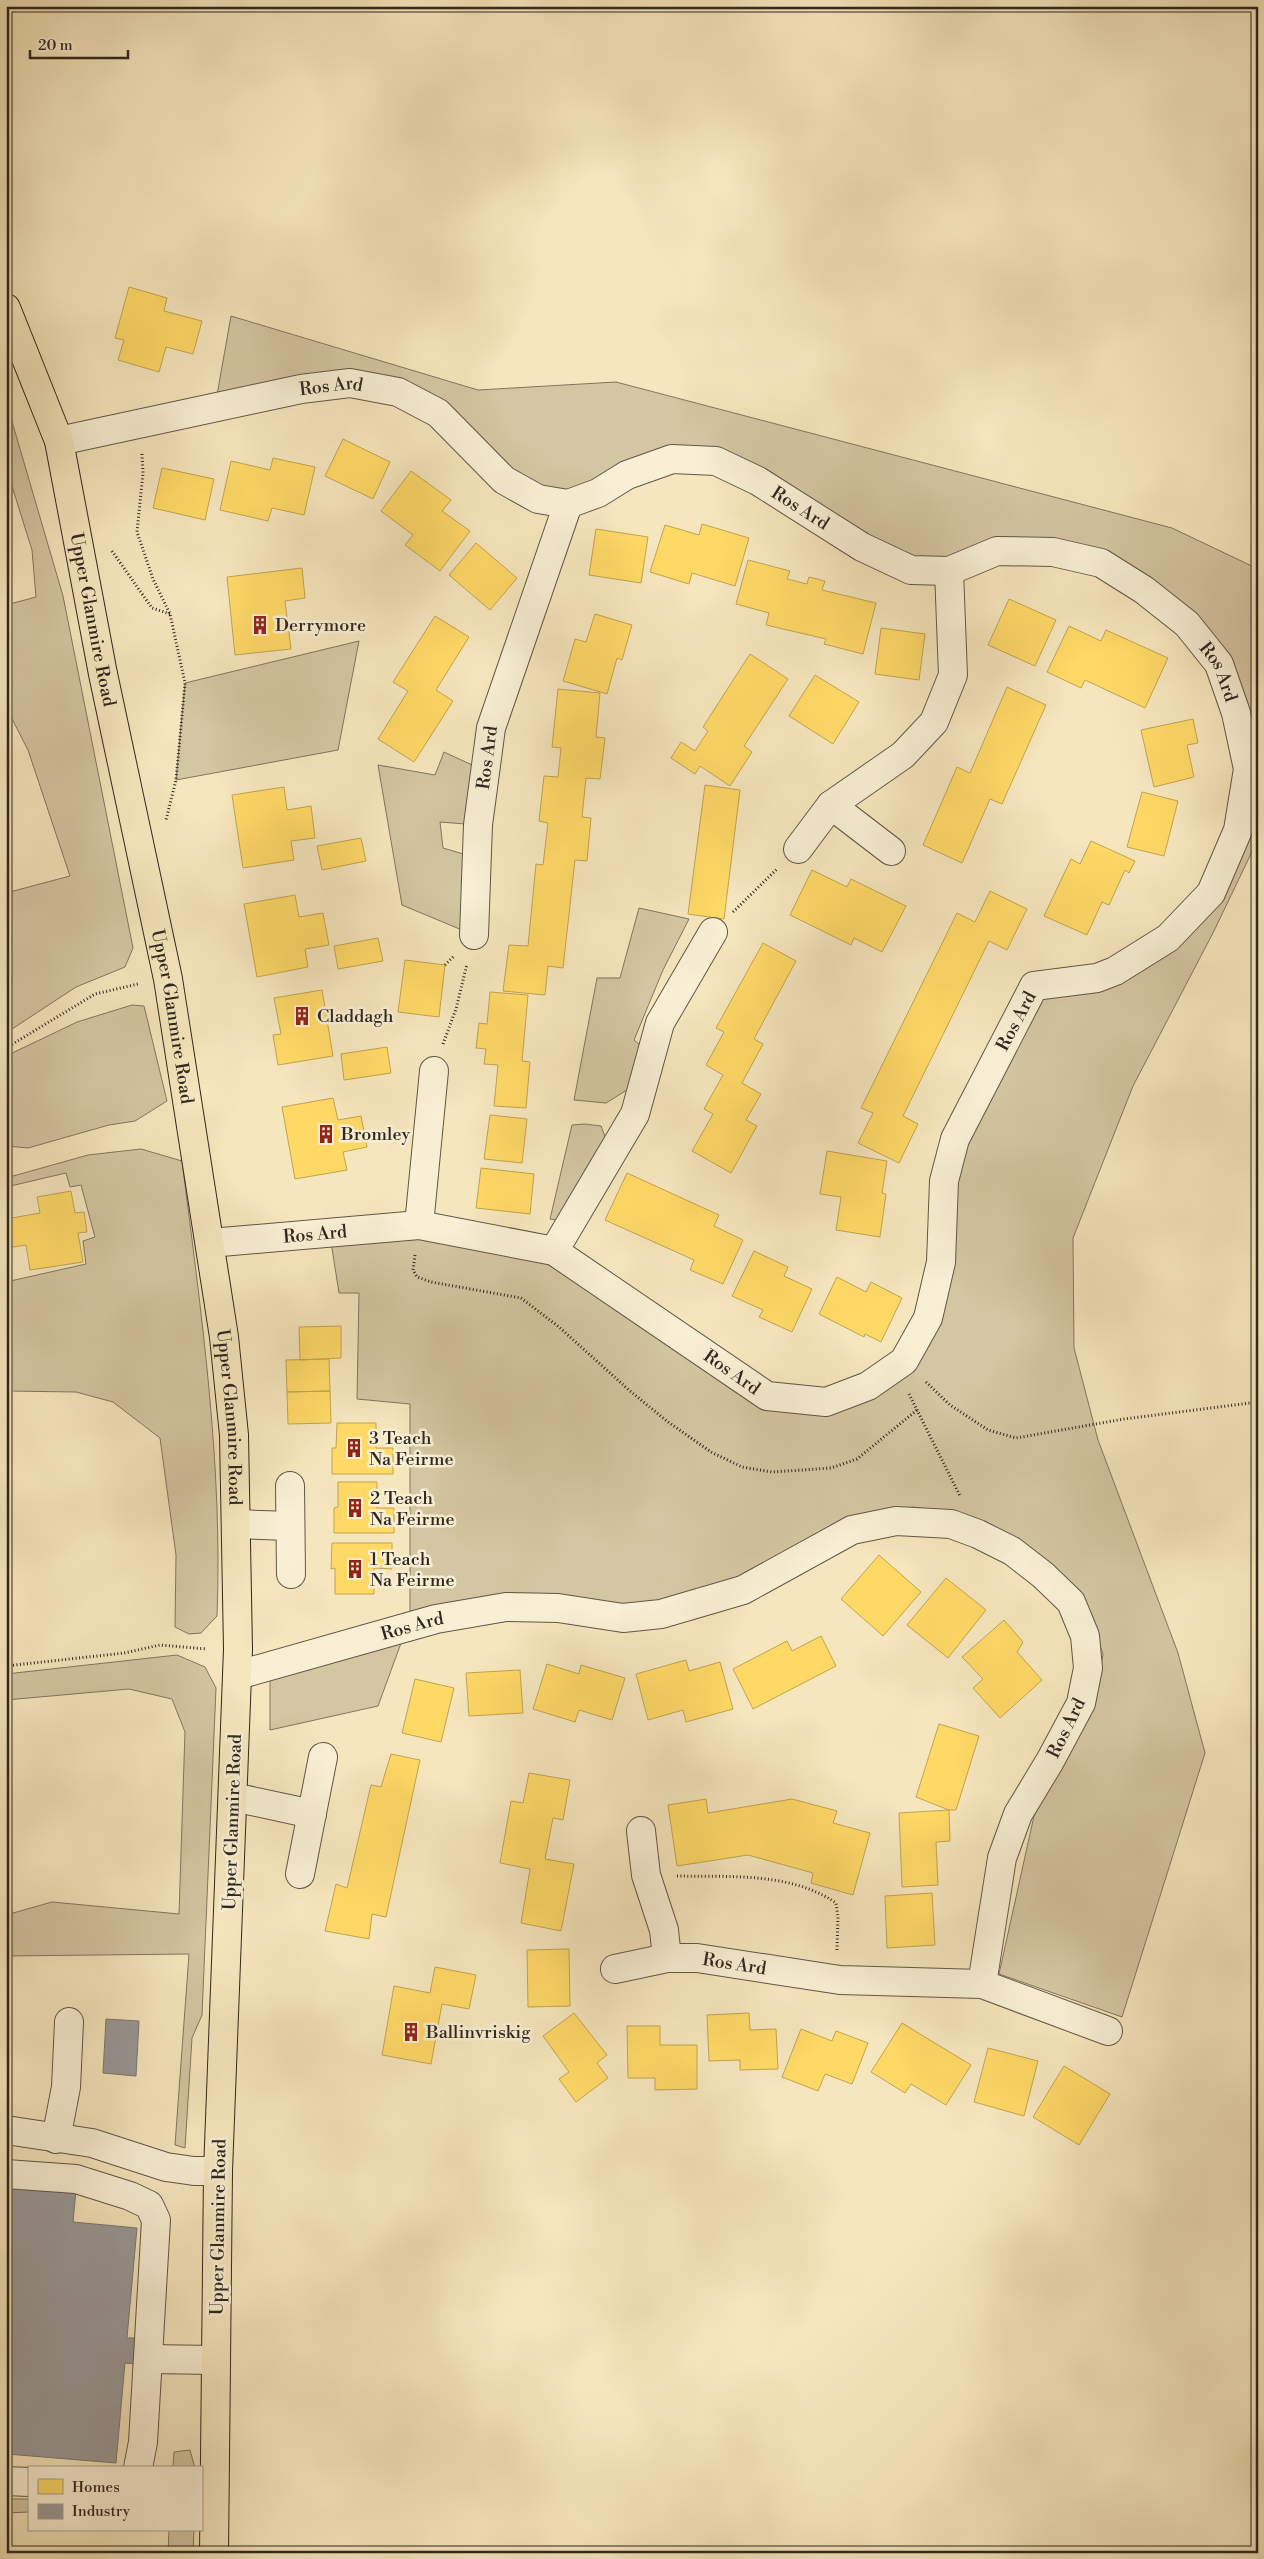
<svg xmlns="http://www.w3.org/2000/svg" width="1264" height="2559" font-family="'Libre Bodoni',serif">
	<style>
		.green { fill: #d4c6a2; stroke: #827660 }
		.homes { fill: #ffd966; stroke: #c1a450 }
		.industry { fill: #999; stroke: #797774 }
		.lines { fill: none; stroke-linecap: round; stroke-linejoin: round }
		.minor-casing { stroke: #615746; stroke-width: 30 }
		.major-casing { stroke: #2f271e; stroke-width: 30 }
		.path { stroke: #2f271e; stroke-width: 3; stroke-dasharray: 1 2.5; stroke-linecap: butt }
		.minor { stroke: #f9efd4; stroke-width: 28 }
		.major { stroke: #f6e6bd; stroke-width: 28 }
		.labels { text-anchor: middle; stroke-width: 5; stroke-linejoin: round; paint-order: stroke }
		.street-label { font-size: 18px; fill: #2f271e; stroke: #f9efd4 }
		.poi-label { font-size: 18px; fill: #2f271e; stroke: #f9efd4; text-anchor: start }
	</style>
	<rect width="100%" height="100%" fill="#f6e6bd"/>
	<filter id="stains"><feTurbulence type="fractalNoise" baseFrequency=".004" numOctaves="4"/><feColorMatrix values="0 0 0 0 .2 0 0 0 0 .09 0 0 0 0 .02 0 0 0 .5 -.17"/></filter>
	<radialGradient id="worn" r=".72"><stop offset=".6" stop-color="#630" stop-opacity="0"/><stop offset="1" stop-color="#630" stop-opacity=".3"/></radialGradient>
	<path class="green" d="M231 316 478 390 616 382 1172 528 1258 569V839L1214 931 1133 1086 1073 1238 1074 1348 1098 1440 1178 1653 1205 1753 1122 2017 999 1974 1034 1816 1094 1706 1103 1654 1082 1595 961 1514 913 1507 838 1522 752 1577 677 1600 619 1606 410 1613V1404L357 1399 359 1293H339L331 1242 426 1239 556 1265 776 1410 904 1372 955 1139 1034 986 1115 971 1211 893 1248 769 1219 664 1083 559 911 570 720 462 568 493 540 488 509 473 456 411 402 383 217 395Z
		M6 401 63 596 133 948 125 967 76 987 6 1033V893L70 876 28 750 6 707V605L36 597 32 550 6 467Z
		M359 641 338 750 176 780 185 683Z
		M444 752 485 771 478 825 440 822 443 848 477 858 474 935 402 905 378 765 435 775Z
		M639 908 689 919 663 970 634 1040 644 1048 635 1085 606 1103 574 1100 597 978H620Z
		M132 1005 144 1006 167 1101 135 1121 109 1125 28 1148 6 1146V1056L77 1022Z
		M585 1124 601 1126 608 1144 561 1221 550 1219 572 1125Z
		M141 1149 182 1161C201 1312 223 1463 217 1616L201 1633 189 1634 175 1627 176 1555 160 1438 113 1402 76 1392 6 1391V1282L86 1264 83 1241 95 1237 81 1185 70 1187 66 1173 6 1187V1178L88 1155Z
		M404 1635 378 1706 270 1730V1676Z
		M177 1655 205 1667 216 1688 202 2015 192 2038 185 2148 175 2145 189 1954 6 1956V1915L52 1902 179 1914 185 1732 172 1699 129 1689 6 1700V1674Z
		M190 2450 195 2468H173L174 2452Z
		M6 2499H29V2512L6 2513Z
		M169 2530H194L193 2553H168Z"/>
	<path class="homes" d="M129 287 167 298 164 311 202 321 193 354 166 347 159 372 118 360 124 340 115 338Z
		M343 439 390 462 373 499 325 476Z
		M273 458 315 467 304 515 272 508 268 521 220 510 231 461 270 470Z
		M162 468 214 479 205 520 153 508Z
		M411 471 451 500 442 511 470 531 440 571 405 545 413 535 381 511Z
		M702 524 749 538 735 586 692 573 689 584 650 572 665 525 699 535Z
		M596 529 648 537 641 583 589 575Z
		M476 543 517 578 490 610 449 575Z
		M748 560 790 571 787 579 807 584 809 577 825 581 822 590 876 603 863 654 824 644 826 639 766 625 769 613 736 604Z
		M302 568 305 598 285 601 291 649 235 655 227 577Z
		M1009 599 1056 620 1035 666 988 645Z
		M595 614 632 625 622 660 617 658 607 694 563 681 575 639 586 642Z
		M435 616 469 637 436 690 453 701 414 762 378 739 408 691 393 682Z
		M1069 626 1101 641 1106 630 1168 658 1145 708 1085 680 1081 688 1047 672Z
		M881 628 925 634 919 680 875 674Z
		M750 654 788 679 744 746 752 752 730 786 700 766 695 774 671 758 681 742 695 751 708 731 703 727Z
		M815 675 859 702 833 744 789 716Z
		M1007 687 1046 705 1002 804 990 799 962 863 923 845 957 767 970 773Z
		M558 689 600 693 596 737 605 738 600 779 586 778 582 817 591 818 587 861 575 860 563 968 548 966 545 995 503 991 509 945 528 946 536 864 543 865 548 823 539 821 544 776 558 777 561 748 552 747Z
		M1193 719 1198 743 1187 745 1194 777 1154 787 1141 730Z
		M705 785 740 790 724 919 688 914Z
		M284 787 287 810 311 806 315 838 291 841 294 860 243 868 232 795Z
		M1142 792 1178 801 1164 856 1127 847Z
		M361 838 366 861 322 870 317 846Z
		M1091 841 1135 861 1129 873 1125 870 1109 905 1102 902 1087 935 1044 916 1071 859 1080 864Z
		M812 870 847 887 851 879 906 906 882 952 854 938 851 945 790 915Z
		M990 891 1027 909 1007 950 989 941 903 1116 918 1124 899 1163 858 1143 873 1113 861 1108 957 913 975 922Z
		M295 895 299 917 323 913 329 945 305 949 308 967 257 977 244 904Z
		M378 938 383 961 338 969 334 946Z
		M763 943 796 961 754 1039 763 1044 742 1083 761 1094 746 1120 757 1126 731 1173 692 1151 713 1114 704 1109 723 1075 706 1065 724 1032 716 1028Z
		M405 960 445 965 439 1017 398 1012Z
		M322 990 333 1056 278 1065 273 1035 281 1034 274 998Z
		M490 992 528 995 522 1061 530 1062 526 1108 494 1106 498 1065 484 1064 486 1049 476 1048 479 1023 487 1024Z
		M387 1047 391 1073 344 1080 341 1054Z
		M333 1098 338 1120 361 1116 367 1147 343 1152 347 1170 295 1179 282 1107Z
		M490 1115 527 1119 522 1163 484 1159Z
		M827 1151 887 1161 882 1193 886 1194 880 1237 836 1230 841 1197 820 1194Z
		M481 1168 534 1174 530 1214 476 1208Z
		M627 1173 719 1215 714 1226 743 1240 723 1284 690 1270 694 1260 605 1220Z
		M71 1191 75 1213 84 1212 87 1232 78 1233 83 1262 30 1270 26 1245 6 1248V1219L40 1213 37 1197Z
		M754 1251 788 1267 784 1276 812 1289 792 1332 759 1317 763 1310 732 1296Z
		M837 1277 866 1292 871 1282 902 1298 881 1342 865 1334 864 1337 819 1314Z
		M341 1326V1358L300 1360 299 1327Z
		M329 1359 330 1391 287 1392 286 1360Z
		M330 1391 331 1423 288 1424 287 1392Z
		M337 1423H376V1448H393V1474H332V1448H336Z
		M338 1482H377V1508H394V1533H334V1508L338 1507Z
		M332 1543H392V1569L374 1568V1594H335V1568L331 1569Z
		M879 1555 921 1592 883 1636 841 1599Z
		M946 1578 986 1610 948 1658 907 1625Z
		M1004 1620 1023 1642 1017 1652 1042 1680 1000 1718 973 1688 983 1679 962 1657Z
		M821 1636 836 1666 753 1709 733 1669 787 1641 792 1651Z
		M686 1660 689 1671 720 1662 733 1709 686 1722 683 1710 648 1720 636 1674Z
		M547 1664 579 1674 581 1665 625 1678 612 1720 579 1710 575 1722 533 1709Z
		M520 1670 523 1713 469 1716 466 1673Z
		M415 1679 454 1688 441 1742 402 1733Z
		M939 1724 979 1736 956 1810H949L916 1797Z
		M391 1754 420 1760 386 1917 372 1914 369 1939 325 1931 336 1884 347 1888 371 1785 381 1787Z
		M529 1773 570 1780 563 1820 553 1818 545 1859 574 1864 561 1931 521 1923 530 1869 500 1863 511 1801 523 1803Z
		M706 1799 708 1813 792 1799 837 1811 833 1823 870 1833 853 1895 811 1883 813 1873 748 1855 677 1866 668 1805Z
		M949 1810 950 1841 936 1842 938 1885 902 1887 899 1813Z
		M932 1893 935 1945 887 1948 885 1896Z
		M569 1949 570 2006 528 2007 527 1950Z
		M435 1967 476 1975 469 2009 442 2004 431 2064 382 2055 394 1986 430 1993Z
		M574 2013 607 2055 597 2063 608 2078 576 2102 559 2079 569 2072 543 2036Z
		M749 2013 750 2030 776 2029 778 2069 740 2070V2060L709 2061 707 2015Z
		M902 2023 971 2065 946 2105 911 2084 905 2093 871 2072Z
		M627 2026H660V2045H697V2089L655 2090V2078H628Z
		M801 2029 832 2041 836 2031 868 2043 852 2084 825 2074 818 2091 782 2077Z
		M988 2048 1038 2061 1024 2116 974 2102Z
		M1064 2066 1110 2094 1079 2145 1033 2117Z"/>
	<path class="industry" d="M106 2019 139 2021 136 2076 103 2073Z
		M6 2184 76 2190 73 2222 137 2228 127 2338H138L136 2364 125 2363 116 2463 7 2454 6 2462Z"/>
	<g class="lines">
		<g class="minor-casing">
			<g id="minor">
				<path id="s1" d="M59 441 301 389 350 383 398 392 438 413 504 480 538 499 568 504 598 493 627 475 672 459 716 461 758 481 862 547 911 570 949 571 997 551 1053 552 1101 563 1144 590 1187 624 1219 664 1236 713 1248 769 1238 830 1211 893 1168 938 1115 971 1097 978 1034 986 955 1139 944 1181 941 1262 928 1318 904 1361 868 1386 826 1402 767 1396 554 1251 419 1225 210 1243"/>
				<path d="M831 805 891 851"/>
				<path d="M798 849 831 805 903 755 934 722 953 675 949 571"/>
				<path id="s2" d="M474 935 478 825 491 728 568 504"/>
				<path d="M419 1225 434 1071"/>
				<path d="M554 1251 635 1114 660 1023 713 932"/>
				<path d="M290 1486 291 1574"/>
				<path d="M237 1524 290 1526"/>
				<path id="s3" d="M238 1675 436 1619 506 1607 558 1608 623 1618 661 1614 743 1590 852 1530 896 1521 951 1524 978 1534 1012 1551 1043 1575 1071 1602 1085 1636 1088 1668 1081 1703 1050 1761 1018 1814 1002 1858 982 1984"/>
				<path d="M233 1797 312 1814"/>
				<path d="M641 1831 646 1875 664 1930 667 1958"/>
				<path d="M300 1874 323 1757"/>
				<path id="s4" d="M615 1969 667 1958H697L840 1980 982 1984 1108 2031"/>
				<path d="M6 2130 92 2143 166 2167 194 2171H218"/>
				<path d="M56 2139 66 2087 69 2022"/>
				<path d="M6 2174 76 2179 130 2196 149 2205 156 2220 143 2442 138 2468"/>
				<path d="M148 2359 216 2360"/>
				<path d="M6 2481 29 2482"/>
			</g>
		</g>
		<g class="major-casing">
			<g id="major">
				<path id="s5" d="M6 308 59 441 103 674 168 979 224 1337 234 1435 238 1649 218 2171 214 2553"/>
			</g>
		</g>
		<path class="path" d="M142 454 143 473 137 532 153 579 170 614 185 683 176 780 166 820
			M112 551 152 608 170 614
			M733 912 777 869
			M445 965 454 956
			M443 1044 456 1009 467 964
			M6 1048 95 994 138 984
			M415 1255 413 1270 417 1277 431 1282 521 1298 559 1327 630 1391 668 1422 711 1452 742 1467 772 1472 831 1468 857 1459 917 1410
			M926 1382 950 1405 988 1430 1016 1438 1124 1419 1258 1402
			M909 1394 960 1496
			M6 1666 124 1653 160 1645 207 1649
			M677 1876C730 1877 791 1872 836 1903L838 1917 837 1950"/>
		<use href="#minor" class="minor"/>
		<use href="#major" class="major"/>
	</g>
	<defs>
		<g id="building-bare" transform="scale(1.5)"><path d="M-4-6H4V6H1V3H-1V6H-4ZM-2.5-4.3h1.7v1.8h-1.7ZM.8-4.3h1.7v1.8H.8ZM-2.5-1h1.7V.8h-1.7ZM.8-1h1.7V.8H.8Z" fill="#8f2418" stroke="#f9efd4" stroke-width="2.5" paint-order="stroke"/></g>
	</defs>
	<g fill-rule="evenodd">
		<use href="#building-bare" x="260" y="625"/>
		<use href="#building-bare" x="302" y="1016"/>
		<use href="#building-bare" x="326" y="1134"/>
		<use href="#building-bare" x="354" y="1448"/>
		<use href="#building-bare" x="355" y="1508"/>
		<use href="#building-bare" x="355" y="1569"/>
		<use href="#building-bare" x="411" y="2032"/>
	</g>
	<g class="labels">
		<g class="street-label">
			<text dy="6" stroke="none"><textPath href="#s1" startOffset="278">Ros Ard</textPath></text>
			<text dy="6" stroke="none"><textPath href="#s1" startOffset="809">Ros Ard</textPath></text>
			<text dy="6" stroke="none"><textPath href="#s5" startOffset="325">Upper Glanmire Road</textPath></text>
			<text dy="6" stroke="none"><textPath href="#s1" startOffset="1295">Ros Ard</textPath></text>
			<text dy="6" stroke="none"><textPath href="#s2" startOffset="178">Ros Ard</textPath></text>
			<text dy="6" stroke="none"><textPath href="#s5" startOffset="730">Upper Glanmire Road</textPath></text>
			<text transform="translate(1016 1021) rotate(-62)" y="6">Ros Ard</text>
			<text transform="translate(315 1234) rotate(-5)" y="6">Ros Ard</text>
			<text transform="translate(732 1372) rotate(35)" y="6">Ros Ard</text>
			<text dy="6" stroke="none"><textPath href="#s5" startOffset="1135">Upper Glanmire Road</textPath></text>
			<text dy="6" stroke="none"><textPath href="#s3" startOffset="181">Ros Ard</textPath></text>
			<text transform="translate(1066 1728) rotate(-64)" y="6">Ros Ard</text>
			<text transform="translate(232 1822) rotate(-88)" y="6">Upper Glanmire Road</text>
			<text dy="6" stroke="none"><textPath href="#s4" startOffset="121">Ros Ard</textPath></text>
			<text transform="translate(218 2227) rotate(-89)" y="6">Upper Glanmire Road</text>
		</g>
		<g class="poi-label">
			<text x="275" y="631">Derrymore</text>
			<text x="317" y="1022">Claddagh</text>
			<text x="341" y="1140">Bromley</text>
			<text x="369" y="1444">3 Teach<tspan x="369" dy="21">Na Feirme</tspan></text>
			<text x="370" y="1504">2 Teach<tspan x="370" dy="21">Na Feirme</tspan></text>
			<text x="370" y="1565">1 Teach<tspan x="370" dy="21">Na Feirme</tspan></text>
			<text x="426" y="2038">Ballinvriskig</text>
		</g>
	</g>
	<rect width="1264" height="2559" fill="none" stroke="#f6e6bd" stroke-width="25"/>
	<rect x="8" y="8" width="1249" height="2544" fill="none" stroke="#2f271e" stroke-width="2.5"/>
	<rect x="12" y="12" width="1239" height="2534" fill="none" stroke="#2f271e"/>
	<rect x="28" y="2466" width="175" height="65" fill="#f9efd4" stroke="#a89f8b"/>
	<rect x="38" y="2479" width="25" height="15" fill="#ffd966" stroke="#a89f8b"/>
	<text x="72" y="2492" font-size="15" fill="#2f271e">Homes</text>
	<rect x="38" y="2504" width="25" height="15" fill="#999999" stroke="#a89f8b"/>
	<text x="72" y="2516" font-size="15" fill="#2f271e">Industry</text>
	<path d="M30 50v8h98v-8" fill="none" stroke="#2f271e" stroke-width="2.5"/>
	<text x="38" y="50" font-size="15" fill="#2f271e" stroke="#f9efd4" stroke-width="4" paint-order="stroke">20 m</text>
	<rect width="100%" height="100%" filter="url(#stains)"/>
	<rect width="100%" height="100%" fill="url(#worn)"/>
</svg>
